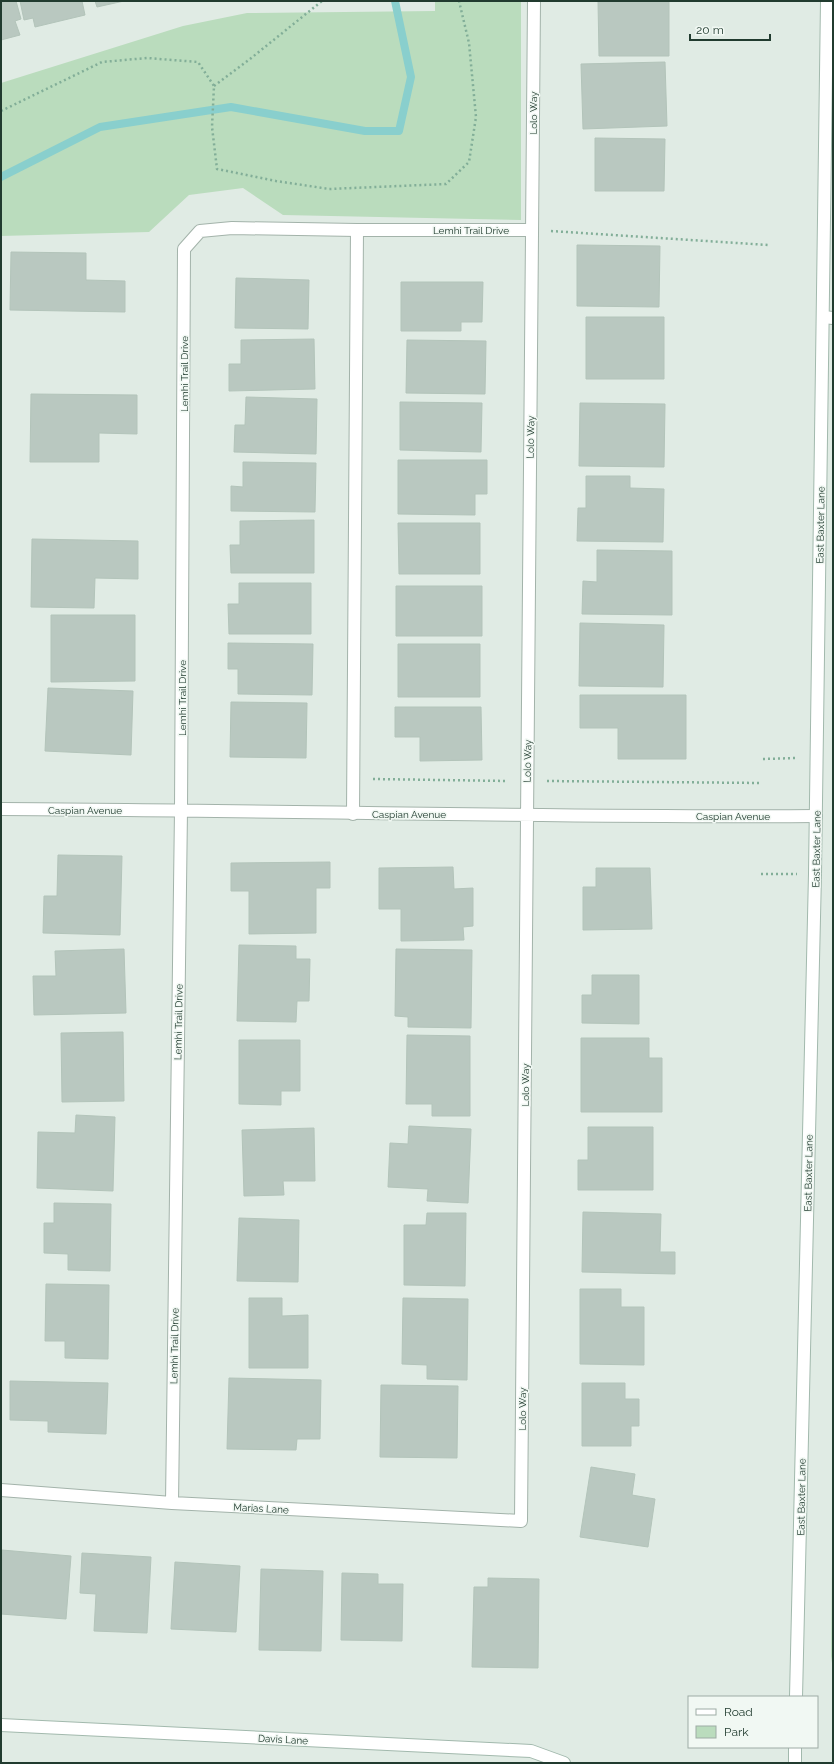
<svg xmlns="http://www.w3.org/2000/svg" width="834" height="1764" font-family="Raleway,sans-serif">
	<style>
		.green { fill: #badcbd }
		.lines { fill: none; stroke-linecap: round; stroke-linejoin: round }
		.stream { stroke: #89cfcd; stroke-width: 8 }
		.building { fill: #b9c8c0; stroke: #b3c4ba }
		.service-casing { stroke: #a3b3aa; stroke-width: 14 }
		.minor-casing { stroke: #a3b3aa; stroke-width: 14 }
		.secondary-casing { stroke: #a2b9ad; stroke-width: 14 }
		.path { stroke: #82ae98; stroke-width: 2.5; stroke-dasharray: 2 3; stroke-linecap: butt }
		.service { stroke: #fff; stroke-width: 12 }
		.minor { stroke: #fff; stroke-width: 12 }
		.secondary { stroke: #fff; stroke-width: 12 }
		.labels { text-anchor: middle; stroke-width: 3; stroke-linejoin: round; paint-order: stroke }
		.street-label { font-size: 10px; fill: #213b2f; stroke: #f1f8f3 }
	</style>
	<rect width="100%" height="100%" fill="#e0ebe4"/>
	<path class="green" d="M435 1H521V220L283 215 243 188 189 195 149 232 1 236V83L183 26 247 13 435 11Z
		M833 1470V1670L831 1656Z"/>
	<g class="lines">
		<path class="stream" d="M1 177 100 127 231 107 365 131H399L411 77 395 1"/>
	</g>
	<path class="building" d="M1 1H16L21 19 15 21 20 35 1 40Z
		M20 1H82L85 15 35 27 33 18 24 20Z
		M95 1H124L97 7Z
		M598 1H669V56H599Z
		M665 62 667 126 583 129 581 64Z
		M595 138 665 139 664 191H595Z
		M577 245 660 246 659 307 577 306Z
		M11 252 86 253V280L125 281V312L10 310Z
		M236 278 309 280 308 329 235 328Z
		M401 282H483L482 322H461V331H401Z
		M586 317H664V379H586Z
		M314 339 315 389 229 391V364H241V340Z
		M407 340 486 341 485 394 406 393Z
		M31 394 137 395V434L99 433V462H30Z
		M246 397 317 399 316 454 234 452 235 425H245Z
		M400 402 482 403 481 452 400 450Z
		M580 403 665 404 664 467 579 466Z
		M398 460H487V494H475V515L398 514Z
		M243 462 316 463 315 512 231 511V486L243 487Z
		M586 476H630V488L664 489 663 542 577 541 578 508H586Z
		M314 520V573H231L230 545H240V521Z
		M398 523H480V574H399Z
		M32 539 138 541V579L95 578 94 608 31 607Z
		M597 550 672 551V615L582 614 583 581 597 582Z
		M239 583H311V634H229L228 604H239Z
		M396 586H482V636H396Z
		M51 615H135V681L51 682Z
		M580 623 664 625 663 687 579 686Z
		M228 643 313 644 312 695 238 694V669H228Z
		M398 644H480V697H398Z
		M48 688 133 691 131 755 45 751Z
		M580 695H686V759H618V728H580Z
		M231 702 307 703 306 758 230 757Z
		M395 707H481L482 760 420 761V737H395Z
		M58 855 122 856 120 935 43 933 44 896H57Z
		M330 862V888H316V933L249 934V891H231V863Z
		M453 867 454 889 473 888V926L463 927 464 940 401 941V909H379V868Z
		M596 868H650L652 929 583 930V887H596Z
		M239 945 296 946V959H310L309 1001H297L296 1022 237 1021Z
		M124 949 126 1013 34 1015 33 976H56L55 951Z
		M396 949 472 950 471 1028 408 1027V1017L395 1016Z
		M592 975H639V1024L582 1023V995H592Z
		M123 1032 124 1101 62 1102 61 1033Z
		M407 1035 470 1036V1116H432V1104H406Z
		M581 1038H649V1058H662V1112H581Z
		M239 1040H300V1091H281V1105L239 1104Z
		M76 1115 115 1117 113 1191 37 1188 38 1132 75 1133Z
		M409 1126 471 1129 468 1203 427 1201 428 1189 388 1187 390 1143 408 1144Z
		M588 1127H653V1190H578V1160H588Z
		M314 1128 315 1181H283L284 1195 244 1196 242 1130Z
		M54 1203 111 1204 110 1271 68 1270V1254L44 1253V1223H54Z
		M583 1212 661 1214 660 1252H675V1274L582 1272Z
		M427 1213H466L465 1286 404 1285V1225H426Z
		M239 1218 299 1220 298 1282 237 1281Z
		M46 1284 109 1285 108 1359 65 1358V1341H45Z
		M580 1289H621V1307H644V1365L580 1364Z
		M249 1298H282V1316L308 1315V1368H249Z
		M403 1298 468 1299 467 1380 427 1379V1365L402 1364Z
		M229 1378 321 1380 320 1439H297L296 1450 227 1449Z
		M10 1381 108 1383 106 1434 48 1432V1421L10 1420Z
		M582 1383H625V1399H639V1426H631V1446H582Z
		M381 1385 458 1386 457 1458 380 1457Z
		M591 1467 635 1474 632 1495 655 1499 648 1547 580 1537Z
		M2 1550 71 1556 66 1619 1 1614Z
		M82 1553 151 1557 147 1633 94 1631 96 1594 80 1593Z
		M175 1562 240 1566 236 1632 171 1629Z
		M261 1569 323 1571 321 1651 259 1650Z
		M342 1573 378 1574V1584H403L402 1641 341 1640Z
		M488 1578 539 1579 538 1668 472 1667 474 1587H488Z"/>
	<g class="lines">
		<g class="service-casing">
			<path id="service" d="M353 814 357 230"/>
		</g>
		<g class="minor-casing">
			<path id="minor" d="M823 317 833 318
				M1 809C273 810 545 818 816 816
				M1 1490 172 1503 521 1521 534 1
				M172 1503 181 810 184 249 200 231 232 228 357 230H532"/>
		</g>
		<g class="secondary-casing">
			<path id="secondary" d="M796 1697 815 874 827 1
				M1 1725 531 1751 564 1763
				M795 1763V1747"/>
		</g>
		<path class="path" d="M214 86 250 59 322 1
			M1 111 102 62 147 58 198 62 214 86 212 127 217 169 276 181 329 189 446 184 469 162 476 117 469 43 459 1
			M551 231 768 245
			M763 759 797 758
			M373 779 508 781
			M547 781 762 783
			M761 874H797"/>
		<use href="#service" class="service"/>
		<use href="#minor" class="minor"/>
		<use href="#secondary" class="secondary"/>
	</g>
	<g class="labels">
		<g class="street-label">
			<text transform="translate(533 113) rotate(-90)" y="4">Lolo Way</text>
			<text x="471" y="234">Lemhi Trail Drive</text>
			<text transform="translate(184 374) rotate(-90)" y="4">Lemhi Trail Drive</text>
			<text transform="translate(530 437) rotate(-89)" y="4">Lolo Way</text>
			<text transform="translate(820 525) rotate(-89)" y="4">East Baxter Lane</text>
			<text transform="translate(182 698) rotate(-90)" y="4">Lemhi Trail Drive</text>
			<text transform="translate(527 761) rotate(-89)" y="4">Lolo Way</text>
			<text x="85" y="814">Caspian Avenue</text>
			<text x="409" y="818">Caspian Avenue</text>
			<text x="733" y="820">Caspian Avenue</text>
			<text transform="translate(816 849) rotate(-89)" y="4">East Baxter Lane</text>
			<text transform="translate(178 1022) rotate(-89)" y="4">Lemhi Trail Drive</text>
			<text transform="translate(525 1085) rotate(-90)" y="4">Lolo Way</text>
			<text transform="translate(808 1173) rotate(-89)" y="4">East Baxter Lane</text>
			<text transform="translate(174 1346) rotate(-89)" y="4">Lemhi Trail Drive</text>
			<text transform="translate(522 1409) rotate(-90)" y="4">Lolo Way</text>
			<text transform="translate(801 1497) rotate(-89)" y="4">East Baxter Lane</text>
			<text transform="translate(261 1508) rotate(3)" y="4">Marias Lane</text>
			<text transform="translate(283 1739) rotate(3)" y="4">Davis Lane</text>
		</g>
	</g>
	<rect width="834" height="1764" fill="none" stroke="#213b2f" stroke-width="4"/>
	<rect x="688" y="1696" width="130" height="52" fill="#f1f8f3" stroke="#9eaca5"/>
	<rect x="696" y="1709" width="20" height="6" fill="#ffffff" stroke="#9eaca5"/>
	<text x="724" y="1716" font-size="12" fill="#213b2f">Road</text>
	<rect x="696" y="1726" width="20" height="12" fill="#badcbd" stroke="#9eaca5"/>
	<text x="724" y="1736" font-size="12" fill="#213b2f">Park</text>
	<path d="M690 34v6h80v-6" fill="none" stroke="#213b2f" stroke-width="2"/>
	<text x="696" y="34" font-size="12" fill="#213b2f" stroke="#f1f8f3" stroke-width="3" paint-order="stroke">20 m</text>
</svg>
